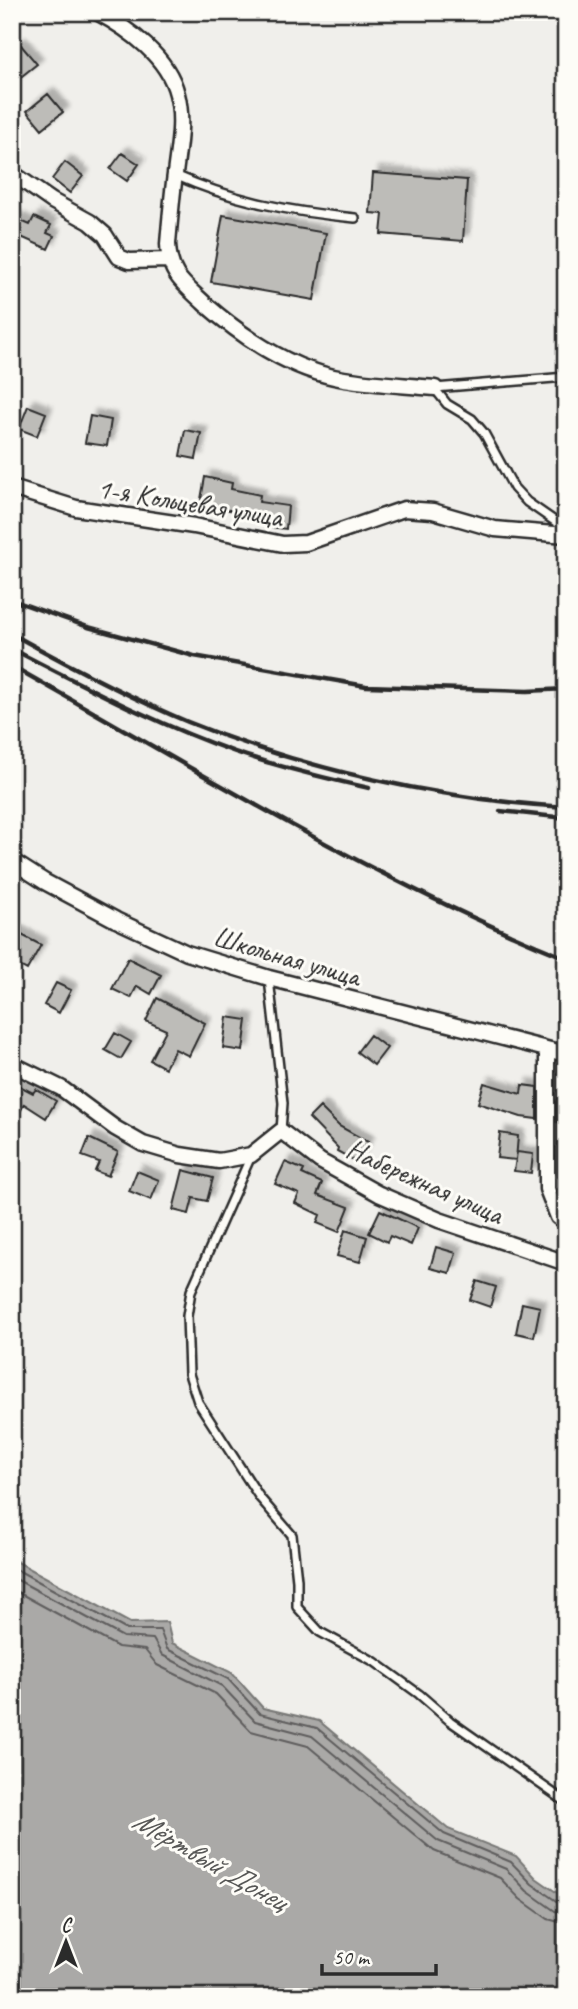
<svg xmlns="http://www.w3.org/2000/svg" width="578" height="2009" font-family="Caveat,sans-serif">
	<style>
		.water { fill: #aaa9a7; stroke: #777775; stroke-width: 2 }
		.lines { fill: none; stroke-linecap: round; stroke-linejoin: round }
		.shore { stroke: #5e5d5d; stroke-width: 2 }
		.building { fill: #bdbcb8; stroke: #2b2b2b; stroke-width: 2; filter: url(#shadow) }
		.service-casing { stroke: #2b2b2b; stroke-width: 12 }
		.minor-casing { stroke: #2b2b2b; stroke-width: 19 }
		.service { stroke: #fdfcf7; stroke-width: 7 }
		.minor { stroke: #fdfcf7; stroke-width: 14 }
		.rail { stroke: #2b2b2b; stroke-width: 4.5 }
		.labels { text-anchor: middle; stroke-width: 6; stroke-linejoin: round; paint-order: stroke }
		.street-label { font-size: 28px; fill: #2b2b2b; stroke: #fdfcf7 }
		.water-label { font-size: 30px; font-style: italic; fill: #575756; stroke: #fdfcf7 }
	</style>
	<defs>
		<filter id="shadow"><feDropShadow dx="6" dy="-6" stdDeviation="2" flood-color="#0004"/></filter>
	</defs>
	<rect width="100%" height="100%" fill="#f0efeb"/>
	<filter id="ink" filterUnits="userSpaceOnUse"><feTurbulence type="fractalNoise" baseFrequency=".0143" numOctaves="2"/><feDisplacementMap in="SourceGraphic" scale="14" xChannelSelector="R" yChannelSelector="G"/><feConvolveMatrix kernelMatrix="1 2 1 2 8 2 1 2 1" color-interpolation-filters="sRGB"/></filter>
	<g filter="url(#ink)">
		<path class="water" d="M12 1559 130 1623 167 1622 172 1643 232 1673 263 1708 319 1721 448 1829 516 1856 536 1878 566 1899V1997H31L12 1984Z"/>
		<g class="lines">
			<path class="shore" d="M12 1567 127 1630H160L167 1649 228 1679 260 1714 317 1728 444 1834 511 1862 532 1884 559 1903 566 1904
				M12 1577 123 1637 153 1639 162 1655 222 1686 255 1721 312 1736 438 1841 506 1869 527 1891 555 1911 566 1913
				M12 1589 118 1647 145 1650 157 1665 216 1694 251 1731 308 1746 434 1851 500 1878 520 1899 548 1919 566 1924"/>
		</g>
		<path class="building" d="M20 44 37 64 12 84V50Z
			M48 94 63 112 42 129 27 111Z
			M122 153 139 164 127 181 110 169Z
			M65 162 83 176 70 193 52 179Z
			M373 173 467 180 463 241 381 234 383 214 370 213Z
			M223 215 326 233 314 300 211 282Z
			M12 217 30 225 34 217 51 225 47 233 54 236 48 249 12 233Z
			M28 406 46 413 37 436 19 429Z
			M90 416 111 420 107 446 85 443Z
			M185 430 201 433 196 459 180 456Z
			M205 477 232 483 231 489 260 495 259 502 288 506 286 529 269 527 270 517 200 505Z
			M12 930 41 945 27 970 12 962Z
			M128 958 161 975 151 994 137 986 131 998 112 989Z
			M56 983 71 990 59 1013 44 1005Z
			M157 998 205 1023 189 1056 175 1049 165 1068 150 1060 166 1030 146 1021Z
			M227 1017 247 1020 243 1051 223 1048Z
			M115 1033 131 1042 121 1059 105 1050Z
			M370 1035 387 1048 374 1065 357 1052Z
			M12 1082 33 1093 36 1089 56 1101 46 1118 24 1104 21 1110 12 1105Z
			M484 1083 521 1094 522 1085 537 1087V1119L521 1117 478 1103Z
			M557 1101 566 1103V1123L557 1122Z
			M320 1107 339 1126 368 1142 357 1162 337 1151 338 1148 309 1118Z
			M500 1133 518 1136 516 1160 497 1158Z
			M89 1138 118 1152 108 1176 95 1171 99 1162 82 1156Z
			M517 1152 533 1154 531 1173 514 1171Z
			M285 1162 304 1170 302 1174 322 1183 317 1195 349 1207 339 1232 317 1223 320 1215 295 1203 299 1194 275 1184Z
			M183 1170 213 1178 207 1201 193 1198 189 1214 173 1210Z
			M137 1171 159 1180 151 1200 129 1191Z
			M380 1210 418 1228 411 1245 390 1236 387 1242 369 1233Z
			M345 1230 367 1237 360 1262 337 1256Z
			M436 1247 456 1253 450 1273 430 1268Z
			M477 1281 496 1287 490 1307 470 1300Z
			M522 1303 540 1307 534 1337 516 1333Z"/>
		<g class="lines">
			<g class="service-casing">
				<path id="service" d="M175 175C233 201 292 212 355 218
					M435 388 566 377
					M435 389 447 404 472 419 484 433 514 488 527 502 566 529
					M269 979 283 1103 281 1131
					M251 1156 191 1291 187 1316 189 1374 198 1402 260 1498 292 1535 297 1580V1607L320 1632 375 1662 419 1694 450 1721 566 1802"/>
			</g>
			<g class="minor-casing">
				<path id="minor" d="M97 12C129 29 168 57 177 94 184 120 178 148 175 174 172 197 170 220 168 244 169 275 184 284 205 304 245 339 291 370 344 379 374 384 405 385 435 388
					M12 173 52 201 90 222 105 235 119 257 129 261 169 260
					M12 488 76 508 194 526 283 544 306 543 404 509 433 511 495 529 566 535
					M12 861 45 882 116 920 187 953 269 978 566 1054
					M547 1050V1189L558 1217 566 1222
					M12 1064 61 1088 115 1128 143 1144 180 1155 219 1161 251 1155 281 1131 320 1161 379 1194 439 1220 566 1263"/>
			</g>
			<use href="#service" class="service"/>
			<use href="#minor" class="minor"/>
			<path class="rail" d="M12 600 88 627 194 656 366 686 527 691 566 689
				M12 634C70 666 128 697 188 722 303 769 442 800 566 807
				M12 649C85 686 158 725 235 752 279 767 324 778 369 788
				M12 666C194 768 372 880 566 958
				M500 811 566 818"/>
		</g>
	</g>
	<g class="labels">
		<g class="street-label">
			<text transform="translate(190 502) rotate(9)" y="10">1-я Кольцевая улица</text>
			<text transform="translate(287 956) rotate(16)" y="10">Школьная улица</text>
			<text transform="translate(425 1181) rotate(24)" y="10">Набережная улица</text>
		</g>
		<g class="water-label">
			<text transform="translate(210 1860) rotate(30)" y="10">Мёртвый Донец</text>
		</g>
	</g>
	<rect width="578" height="2009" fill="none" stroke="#fdfcf7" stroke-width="42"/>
	<rect x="21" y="21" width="536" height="1967" fill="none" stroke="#2b2b2b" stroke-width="2.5" filter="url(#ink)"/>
	<g transform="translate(66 1942)" stroke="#fdfcf7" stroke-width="5" paint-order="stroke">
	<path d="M0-5L12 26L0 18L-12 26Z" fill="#2b2b2b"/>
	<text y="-10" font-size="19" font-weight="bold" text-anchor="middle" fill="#2b2b2b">С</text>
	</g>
	<path d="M322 1964v10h114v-10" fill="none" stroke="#2b2b2b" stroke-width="3.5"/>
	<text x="333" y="1964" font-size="21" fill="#2b2b2b" stroke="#fdfcf7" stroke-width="5" paint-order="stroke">50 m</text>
</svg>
